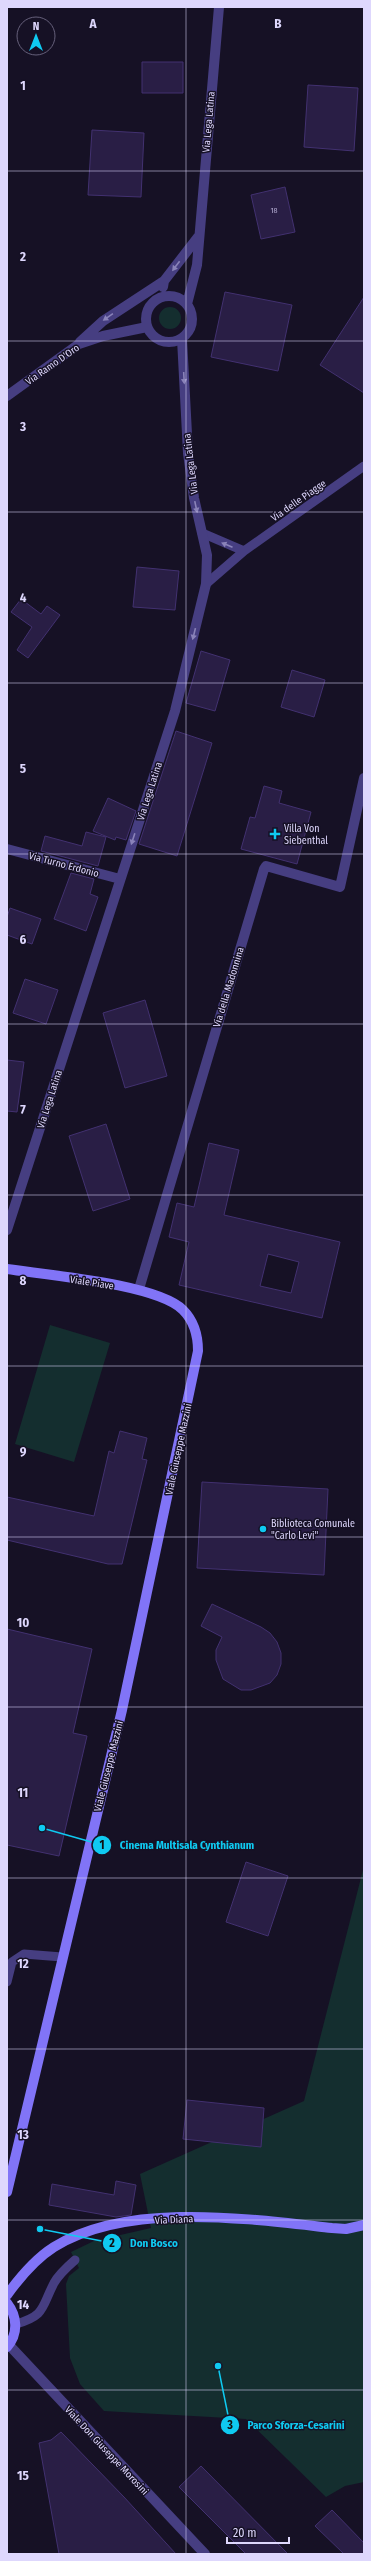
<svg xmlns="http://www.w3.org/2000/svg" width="371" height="2561" font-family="'Fira Sans Condensed',sans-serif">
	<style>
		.green { fill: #142e2f }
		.building { fill: #291e45; stroke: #423170; fill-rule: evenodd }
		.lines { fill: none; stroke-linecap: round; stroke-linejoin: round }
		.lane { stroke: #463e81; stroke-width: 9 }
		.street { stroke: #463e81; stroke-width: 10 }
		.secondary { stroke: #8174f7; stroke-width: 10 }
		.oneway { fill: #8a83b9 }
		.grid { fill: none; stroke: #ded7fd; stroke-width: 1; stroke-opacity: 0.55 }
		.poi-dot { fill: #0fcaf1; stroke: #161125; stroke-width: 1.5 }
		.labels { text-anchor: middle; stroke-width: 3; stroke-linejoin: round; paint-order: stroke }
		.number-label { font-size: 8px; fill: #b1a9cf }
		.street-label { font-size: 10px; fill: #ded7fd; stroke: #161125 }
		.poi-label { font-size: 10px; fill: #ded7fd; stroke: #161125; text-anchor: start }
		.grid-label { font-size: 13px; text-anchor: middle; font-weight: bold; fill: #ded7fd; stroke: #161125; stroke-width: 3; stroke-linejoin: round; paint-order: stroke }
		.leader { fill: none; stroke: #0fcaf1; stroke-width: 1.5 }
		.callout-dot { fill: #0fcaf1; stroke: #161125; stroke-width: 1.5 }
		.mark-label { font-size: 12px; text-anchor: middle; font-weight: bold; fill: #111 }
		.callout-label { font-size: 11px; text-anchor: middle; font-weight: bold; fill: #0fcaf1; stroke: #161125; stroke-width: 3; stroke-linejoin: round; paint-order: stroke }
	</style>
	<rect width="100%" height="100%" fill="#161125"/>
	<path class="green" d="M159 318a11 11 0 1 1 22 0a11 11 0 1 1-22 0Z
		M50 1325 110 1343 74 1462 15 1444Z
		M364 1866V2482L345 2486 326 2497 246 2419 104 2411 80 2384 70 2358 66 2284 69 2276 79 2268 71 2252 94 2241 151 2228 140 2174 304 2101Z"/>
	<path class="building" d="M142 62H183V93H142Z
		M308 85 358 88 354 151 304 147Z
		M92 130 144 133 141 197 88 195Z
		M285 187 295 232 261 239 251 195Z
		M225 292 292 305 278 371 211 357Z
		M364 297V393L320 365Z
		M137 567 179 571 175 610 133 607Z
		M21 599 41 614 47 606 60 615 28 658 17 650 32 627 11 612Z
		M201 651 230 660 215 711 186 703Z
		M292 670 325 680 314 717 281 707Z
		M176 731 212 743 177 856 139 844Z
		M264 786 282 791 279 803 311 812 297 864 241 849 250 817 255 818Z
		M108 798 136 811 126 840 116 837 115 840 93 831Z
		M86 832 106 837 98 866 41 851 45 836 82 846Z
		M71 873 94 879 90 894 98 897 86 931 54 919Z
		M10 908 41 919 32 944 7 935V917Z
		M25 979 58 990 46 1024 13 1013Z
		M145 1000 167 1076 125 1088 103 1013Z
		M7 1060 24 1062 17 1112 7 1111Z
		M106 1124 130 1199 93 1211 69 1136Z
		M209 1143 239 1150 224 1215 340 1242 322 1318 179 1285 189 1242 169 1237 177 1203 194 1207ZM268 1254 299 1262 291 1293 260 1286Z
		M120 1431 147 1438 142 1459 147 1460 122 1564H108L7 1540V1497L94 1516 109 1451 114 1453Z
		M202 1482 328 1489 324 1575 197 1568Z
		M212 1604 261 1627 270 1633 277 1642 281 1653V1664L277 1675 270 1683 251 1690H241L223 1679 216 1660V1650L222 1637 201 1626Z
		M7 1629 92 1649 73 1733 87 1736 59 1856 7 1845Z
		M246 1862 288 1876 268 1936 226 1922Z
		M187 2100 264 2108 261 2147 183 2139Z
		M116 2181 136 2185 131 2215 116 2217 49 2205 52 2184 114 2195Z
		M61 2432 124 2497 176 2554H59L39 2443 51 2440Z
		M201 2466 288 2554H246L179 2487Z
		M332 2510 364 2543V2554H344L315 2526Z"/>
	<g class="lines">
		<path class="lane" d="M202 533 244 551 206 584
			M244 551 364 466
			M7 1982 12 1962 24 1954 62 1957
			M16 2324C46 2315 41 2308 54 2283 59 2274 67 2267 75 2260"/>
		<path class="street" d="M163 287 164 281 198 237
			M146 319a23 23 0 1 1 46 0a23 23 0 1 1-46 0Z
			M187 304 197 265 219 7
			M80 342 103 321 164 281
			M7 396 79 344 103 336 147 327
			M7 849 120 879
			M7 1230 175 711 206 584 207 555 194 498 188 453 182 339
			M139 1289 264 869 266 866 340 887 364 778
			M9 2345 205 2554"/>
		<path class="secondary" d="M7 1269C47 1275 157 1284 183 1310 194 1321 198 1335 198 1351L122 1710 7 2192
			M7 2295C20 2277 35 2259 54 2247 128 2201 250 2219 332 2228L346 2229 364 2225
			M7 2303C17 2316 19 2333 7 2347"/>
	</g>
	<defs><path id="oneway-solid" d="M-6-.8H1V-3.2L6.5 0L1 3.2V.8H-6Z"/></defs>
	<g class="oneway">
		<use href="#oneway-solid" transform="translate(176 266) rotate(127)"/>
		<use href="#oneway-solid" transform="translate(108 317) rotate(145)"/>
		<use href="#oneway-solid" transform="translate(184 378) rotate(87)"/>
		<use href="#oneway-solid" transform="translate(196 507) rotate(78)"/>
		<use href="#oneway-solid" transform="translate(227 545) rotate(-157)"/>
		<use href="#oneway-solid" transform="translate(194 634) rotate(104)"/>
		<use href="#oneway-solid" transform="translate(133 839) rotate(108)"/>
	</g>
	<path class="grid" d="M186 7V2554M7 171H364M7 341H364M7 512H364M7 683H364M7 854H364M7 1024H364M7 1195H364M7 1366H364M7 1537H364M7 1707H364M7 1878H364M7 2049H364M7 2220H364M7 2390H364"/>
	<g class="poi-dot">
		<path d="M273 828h4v4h4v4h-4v4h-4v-4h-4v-4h4z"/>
		<circle cx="263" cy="1529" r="4"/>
	</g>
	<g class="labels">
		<g class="number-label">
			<text x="274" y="213">18</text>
		</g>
		<g class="street-label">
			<text transform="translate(208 122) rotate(-85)" y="4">Via Lega Latina</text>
			<text transform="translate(52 364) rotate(-35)" y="4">Via Ramo D'Oro</text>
			<text transform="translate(190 464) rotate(-97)" y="4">Via Lega Latina</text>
			<text transform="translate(298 500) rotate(-35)" y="4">Via delle Piagge</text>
			<text transform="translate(149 791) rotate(-72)" y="4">Via Lega Latina</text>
			<text transform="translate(64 864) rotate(15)" y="4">Via Turno Erdonio</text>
			<text transform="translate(228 987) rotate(-73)" y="4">Via della Madonnina</text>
			<text transform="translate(49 1099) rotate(-72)" y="4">Via Lega Latina</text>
			<text transform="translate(92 1282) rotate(9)" y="4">Viale Piave</text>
			<text transform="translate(178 1449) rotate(-78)" y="4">Viale Giuseppe Mazzini</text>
			<text transform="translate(108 1766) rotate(-76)" y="4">Viale Giuseppe Mazzini</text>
			<text transform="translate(174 2219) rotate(-3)" y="4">Via Diana</text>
			<text transform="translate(107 2450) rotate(47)" y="4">Viale Don Giuseppe Morosini</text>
		</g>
		<g class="poi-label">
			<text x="284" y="832">Villa Von<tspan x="284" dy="12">Siebenthal</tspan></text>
			<text x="271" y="1527">Biblioteca Comunale<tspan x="271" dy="12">"Carlo Levi"</tspan></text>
		</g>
	</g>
	<g class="grid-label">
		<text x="93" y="28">A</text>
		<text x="278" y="28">B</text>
		<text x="23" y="90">1</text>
		<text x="23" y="261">2</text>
		<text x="23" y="431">3</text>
		<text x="23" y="602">4</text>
		<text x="23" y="773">5</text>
		<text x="23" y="944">6</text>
		<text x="23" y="1114">7</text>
		<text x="23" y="1285">8</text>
		<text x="23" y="1456">9</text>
		<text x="23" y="1627">10</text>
		<text x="23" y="1797">11</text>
		<text x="23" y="1968">12</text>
		<text x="23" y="2139">13</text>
		<text x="23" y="2309">14</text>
		<text x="23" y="2480">15</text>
	</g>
	<path class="leader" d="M42 1828L102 1845M40 2229L112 2243M218 2366L230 2425"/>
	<g class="callout-dot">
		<circle cx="42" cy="1828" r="4"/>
		<circle cx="40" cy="2229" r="4"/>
		<circle cx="218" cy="2366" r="4"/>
		<circle cx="102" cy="1845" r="10"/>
		<circle cx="112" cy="2243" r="10"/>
		<circle cx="230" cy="2425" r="10"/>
	</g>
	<g class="mark-label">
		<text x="102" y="1849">1</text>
		<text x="112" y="2247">2</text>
		<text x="230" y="2429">3</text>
	</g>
	<g class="callout-label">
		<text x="187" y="1849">Cinema Multisala Cynthianum</text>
		<text x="154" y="2247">Don Bosco</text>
		<text x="296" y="2429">Parco Sforza-Cesarini</text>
	</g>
	<rect width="371" height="2561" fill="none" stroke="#ded7fd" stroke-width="16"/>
	<g transform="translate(36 36)"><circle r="19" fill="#161125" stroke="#66607b"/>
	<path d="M0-3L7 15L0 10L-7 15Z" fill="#0fcaf1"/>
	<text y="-6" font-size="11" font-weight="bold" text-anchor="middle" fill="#ded7fd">N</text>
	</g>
	<path d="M227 2537v6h62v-6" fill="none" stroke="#ded7fd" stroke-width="2"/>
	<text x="233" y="2537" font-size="12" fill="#ded7fd" stroke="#161125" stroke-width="3" paint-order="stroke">20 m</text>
</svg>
